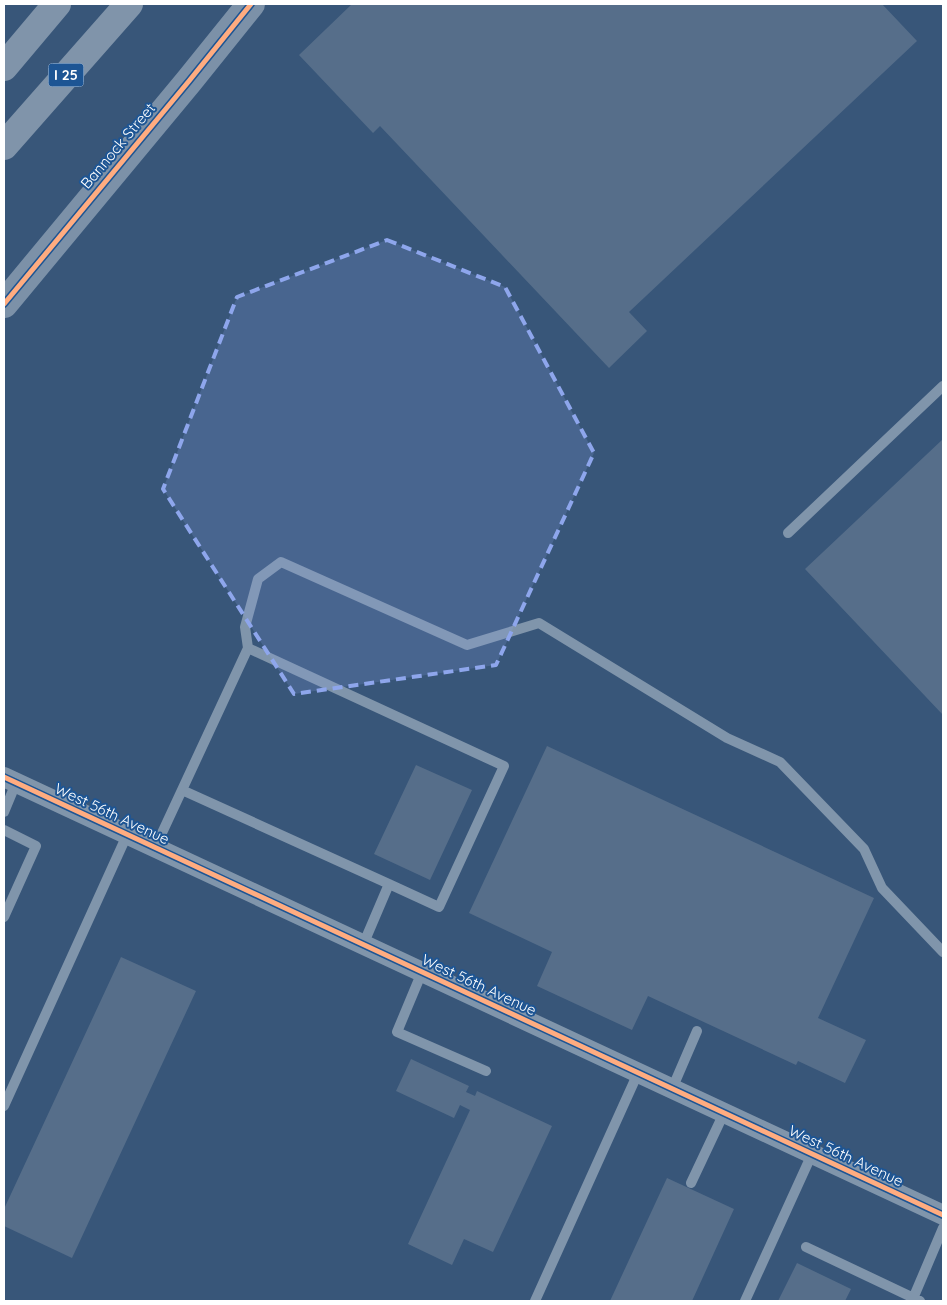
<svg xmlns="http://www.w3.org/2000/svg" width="947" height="1305" font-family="Quicksand,sans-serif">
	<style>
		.building { fill: #566e8a }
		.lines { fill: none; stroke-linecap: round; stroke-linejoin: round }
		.lane { stroke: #8095ab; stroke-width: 10 }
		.street { stroke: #8095ab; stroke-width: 20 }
		.secondary { stroke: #7c91a8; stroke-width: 28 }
		.highway { stroke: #8094aa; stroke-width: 28 }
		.cycleway-casing { stroke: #1d5594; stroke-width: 8 }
		.cycleway { stroke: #ffac80; stroke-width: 5 }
		.marked { fill: #8ea6ec; fill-opacity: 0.2; stroke: #8ea6ec; stroke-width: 4; stroke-dasharray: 10 6; stroke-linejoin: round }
		.labels { text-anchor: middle; stroke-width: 4; stroke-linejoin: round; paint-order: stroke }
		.shield { fill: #1d5594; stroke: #bbccdf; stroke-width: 1 }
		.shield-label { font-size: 14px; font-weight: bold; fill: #fff }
		.street-label { font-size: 15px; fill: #fff; stroke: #1d5594 }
	</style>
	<rect width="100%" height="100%" fill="#385679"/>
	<path class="building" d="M352 4H882L917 41 629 312 647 331 609 368 380 126 373 133 299 55Z
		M943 439V715L805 569Z
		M547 746 874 898 818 1018 866 1040 845 1083 798 1061 796 1065 648 996 632 1030 537 986 552 952 469 913Z
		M416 765 472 790 430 880 374 854Z
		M121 957 196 991 72 1258 4 1226V1209Z
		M411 1059 469 1086 466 1092 475 1096 477 1091 552 1126 493 1252 464 1239 452 1265 408 1244 470 1110 460 1105 454 1118 396 1091Z
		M667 1178 734 1209 692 1301H610Z
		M797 1263 851 1289 845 1301H778Z"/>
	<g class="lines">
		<path class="lane" d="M788 533 943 386
			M248 648 245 627 258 579 281 562 467 645 539 623 727 738 780 762 864 849 882 888 943 952
			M182 790 389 884
			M4 812 16 783
			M4 830 36 846 4 917
			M155 848 248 648 504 766 439 907 389 884 363 945
			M422 972 397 1032 486 1071
			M672 1089 697 1031
			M4 1106 127 835
			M691 1183 724 1113
			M806 1247 920 1301
			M535 1301 638 1073
			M745 1301 812 1154
			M912 1301 943 1228"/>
		<path class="street" d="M4 777 943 1215"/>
		<path class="secondary" d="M4 304 189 81 251 4"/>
		<path class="highway" d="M4 67 57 4
			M4 146 129 4"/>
		<g class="cycleway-casing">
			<path id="cycleway" d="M4 304 189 81 251 4
				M4 777 943 1215"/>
		</g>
		<use href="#cycleway" class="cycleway"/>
	</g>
	<path class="marked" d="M387 240 505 287 594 453 496 665 294 694 163 489 237 297Z"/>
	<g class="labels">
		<rect class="shield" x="48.5" y="63.5" width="35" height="23" rx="4"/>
		<g class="shield-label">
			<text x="66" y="80">I 25</text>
		</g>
		<g class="street-label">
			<text transform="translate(118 146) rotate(-50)" y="5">Bannock Street</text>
			<text transform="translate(112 814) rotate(25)" y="5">West 56th Avenue</text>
			<text transform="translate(479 985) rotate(25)" y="5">West 56th Avenue</text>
			<text transform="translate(846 1156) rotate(25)" y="5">West 56th Avenue</text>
		</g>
	</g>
	<rect width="947" height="1305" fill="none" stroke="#ffffff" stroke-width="10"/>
</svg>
